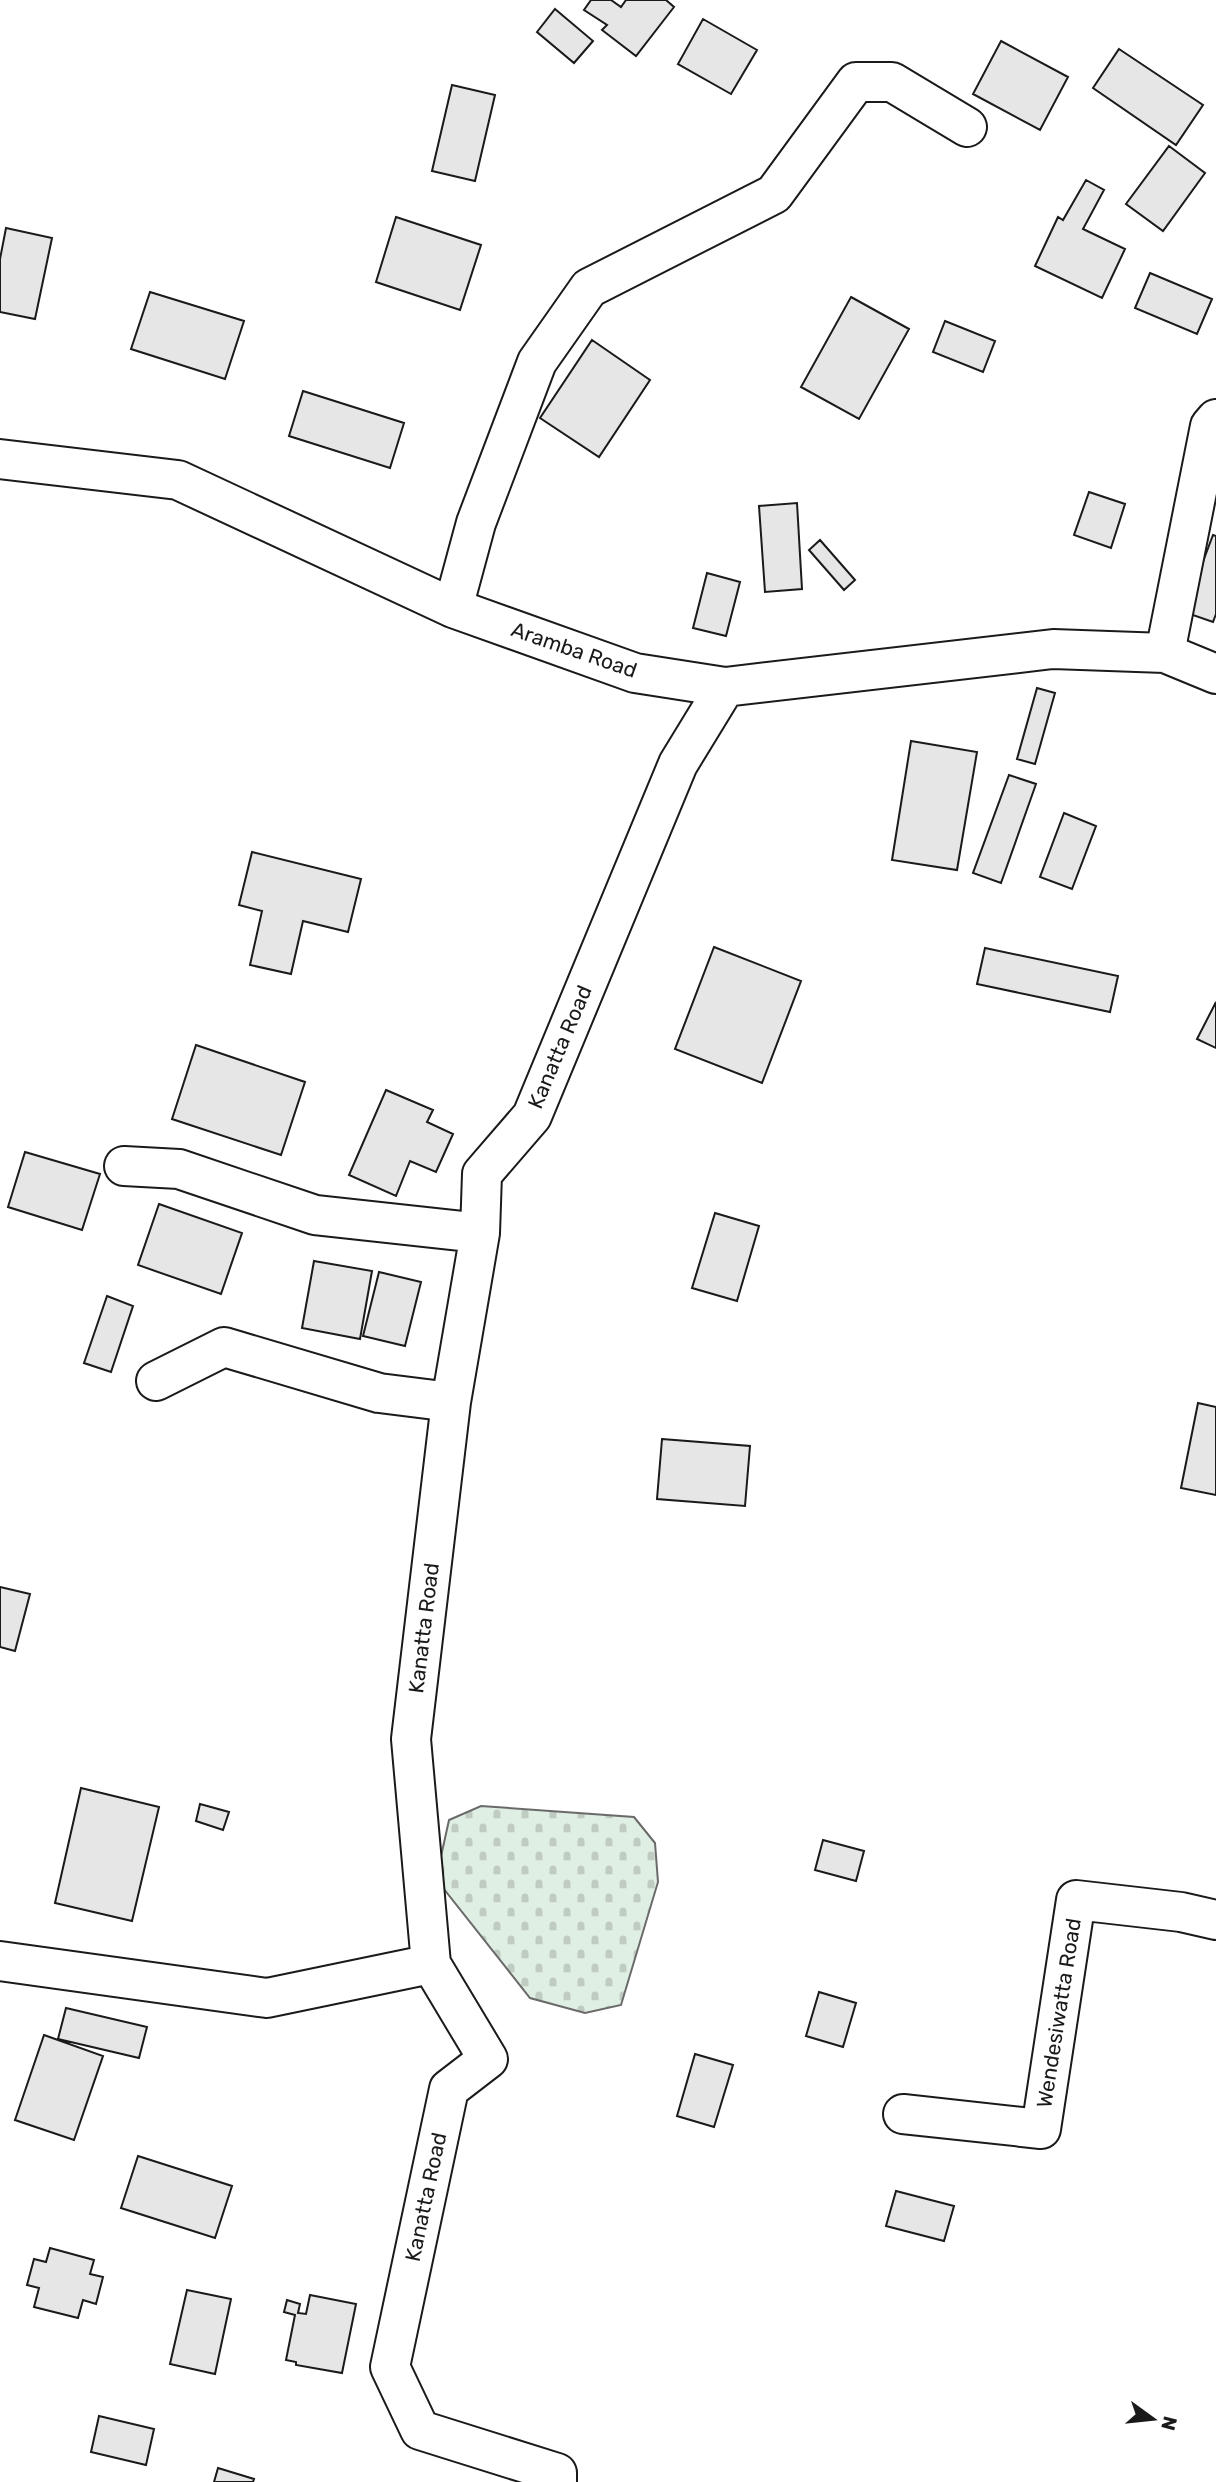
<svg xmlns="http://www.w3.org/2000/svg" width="1216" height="2482" font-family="Rubik,sans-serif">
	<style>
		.cemetery { fill: url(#cemetery-stones); stroke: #6a6a6a; stroke-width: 2 }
		.building { fill: #e6e6e6; stroke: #1a1a1a; stroke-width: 2 }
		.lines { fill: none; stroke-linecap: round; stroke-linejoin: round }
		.minor-casing { stroke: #1a1a1a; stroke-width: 42 }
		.minor { stroke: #fff; stroke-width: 38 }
		.labels { text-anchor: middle; stroke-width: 5; stroke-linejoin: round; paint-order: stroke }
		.street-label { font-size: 21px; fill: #1a1a1a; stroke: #fff }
	</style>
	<defs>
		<pattern id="cemetery-stones" width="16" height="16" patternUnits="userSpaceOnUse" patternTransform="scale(1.75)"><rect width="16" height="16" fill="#e0efe3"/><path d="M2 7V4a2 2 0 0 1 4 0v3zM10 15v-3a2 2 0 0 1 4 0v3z" fill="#c0ccc2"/></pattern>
	</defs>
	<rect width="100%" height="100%" fill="#fff"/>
	<path class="cemetery" d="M481 1806 634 1817 655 1843 658 1882 621 2005 585 2013 530 1998 436 1879 449 1820Z"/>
	<path class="building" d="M591 0H611L621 7 626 0H666L674 7 636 56 602 30 607 25 584 10Z
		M555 9 593 41 574 63 537 32Z
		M703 19 757 50 731 94 678 64Z
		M1001 41 1068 77 1040 130 973 94Z
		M1119 49 1203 105 1176 145 1093 88Z
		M452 85 495 95 475 181 432 171Z
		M1169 146 1205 173 1163 231 1126 204Z
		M1086 180 1104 190 1083 229 1125 249 1102 298 1035 266 1058 217 1063 220Z
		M396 217 481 245 460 310 376 282Z
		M6 228 52 238 35 319 0 312V259Z
		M1150 273 1212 299 1197 334 1135 308Z
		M150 292 244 321 225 379 131 349Z
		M851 297 909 329 859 419 801 387Z
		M945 321 995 341 983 372 933 352Z
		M592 340 650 380 599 457 540 418Z
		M303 391 404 423 390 468 289 436Z
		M1089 492 1125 504 1111 548 1074 535Z
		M797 503 802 589 765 592 759 506Z
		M1213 535 1216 536V614L1213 622 1184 612Z
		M820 540 855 580 844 590 809 550Z
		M707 573 740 582 726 636 693 628Z
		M1037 688 1055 693 1035 764 1017 759Z
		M911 741 977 752 957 870 892 860Z
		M1009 775 1036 784 1001 883 973 873Z
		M1064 813 1096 826 1072 889 1040 877Z
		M252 852 361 879 348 932 303 921 291 974 250 965 262 911 239 905Z
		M714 947 801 981 762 1083 675 1049Z
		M985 948 1118 976 1110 1012 977 984Z
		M1216 1002V1048L1197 1039Z
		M196 1045 305 1082 281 1155 172 1119Z
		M386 1090 433 1110 427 1122 453 1134 436 1172 410 1161 396 1196 349 1175Z
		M25 1152 100 1174 82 1230 8 1207Z
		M159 1204 242 1233 221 1294 138 1265Z
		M715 1213 759 1226 737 1301 692 1288Z
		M314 1261 372 1271 360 1339 302 1328Z
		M379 1272 421 1282 405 1346 363 1336Z
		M107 1296 133 1306 111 1372 84 1363Z
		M1198 1403 1216 1407V1495L1181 1488Z
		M662 1439 750 1446 745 1506 657 1499Z
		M0 1587 30 1594 15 1651 0 1647Z
		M81 1788 159 1807 132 1921 55 1903Z
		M200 1804 229 1812 223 1830 196 1821Z
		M823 1840 864 1851 856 1881 815 1870Z
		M819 1992 856 2003 843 2047 806 2036Z
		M66 2008 147 2027 139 2058 58 2039Z
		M44 2035 103 2056 74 2140 15 2120Z
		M695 2054 733 2065 714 2127 677 2116Z
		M138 2156 232 2186 215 2238 121 2208Z
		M896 2191 954 2206 944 2241 886 2226Z
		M50 2248 94 2260 90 2274 103 2277 96 2304 83 2300 78 2318 34 2307 39 2288 27 2285 34 2259 46 2262Z
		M187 2290 231 2299 215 2374 170 2364Z
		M310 2295 356 2304 342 2373 296 2365V2362L286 2360 295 2315 284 2312 287 2300 300 2304 298 2313 306 2314Z
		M99 2416 154 2429 146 2465 91 2452Z
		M218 2468 254 2479 253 2482H214Z"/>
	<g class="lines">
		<g class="minor-casing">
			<path id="minor" d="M0 459 178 480 453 608 635 673 725 687 1053 649 1165 653 1216 674
				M453 608 476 523 537 362 589 288 774 194 856 82H892L967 127
				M1165 653 1210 426 1216 419
				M124 1166 179 1169 315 1215 480 1233
				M156 1381 224 1347 379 1393 451 1402
				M0 1961 267 1998 431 1964
				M903 2114 1041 2129 1076 1900 1181 1912 1216 1920
				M557 2482V2473L420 2430 390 2367 449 2089 488 2059 431 1964 411 1739 451 1402 480 1233 482 1174 532 1116 678 764 725 687"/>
		</g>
		<use href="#minor" class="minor"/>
	</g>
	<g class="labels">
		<g class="street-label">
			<text transform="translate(574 650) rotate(19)" y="7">Aramba Road</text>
			<text transform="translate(560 1047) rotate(-67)" y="7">Kanatta Road</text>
			<text transform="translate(424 1628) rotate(-83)" y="7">Kanatta Road</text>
			<text transform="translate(1059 2013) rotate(-81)" y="7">Wendesiwatta Road</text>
			<text transform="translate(426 2197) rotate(-78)" y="7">Kanatta Road</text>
		</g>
	</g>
	<g transform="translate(1153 2419) rotate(105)" stroke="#ffffff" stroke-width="5" paint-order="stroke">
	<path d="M0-5L12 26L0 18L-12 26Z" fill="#1a1a1a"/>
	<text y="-10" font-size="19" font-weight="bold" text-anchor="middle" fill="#1a1a1a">N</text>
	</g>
</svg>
